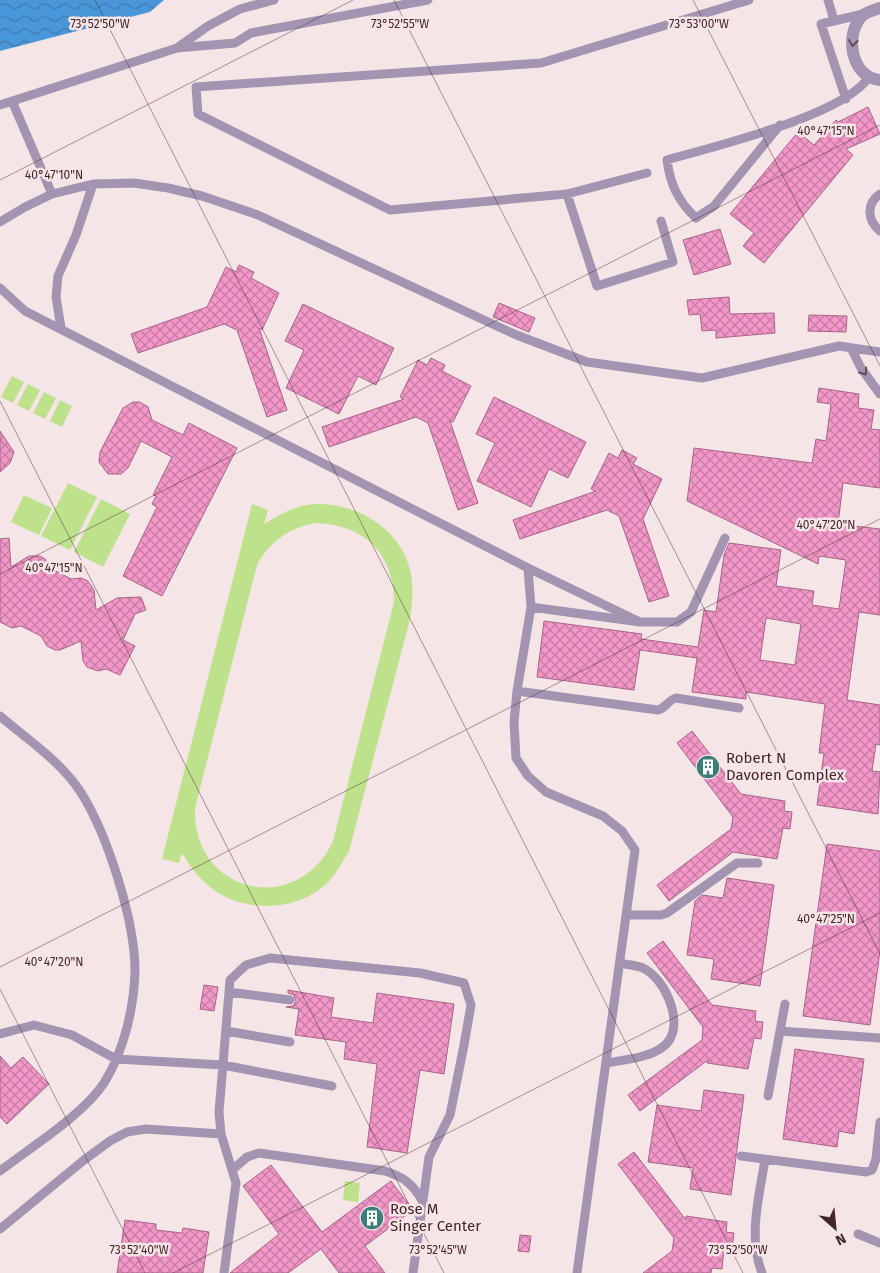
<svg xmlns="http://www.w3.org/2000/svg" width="880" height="1273" font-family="'Fira Sans',sans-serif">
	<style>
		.pitch { fill: #bee18b; fill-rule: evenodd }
		.water { fill: url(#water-waves) }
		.building { fill: url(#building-cross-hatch); stroke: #a66588; fill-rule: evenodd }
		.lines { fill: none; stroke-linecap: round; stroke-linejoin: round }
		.service { stroke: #a395b1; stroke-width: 9 }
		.minor { stroke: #a395b1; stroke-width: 12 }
		.oneway { stroke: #654c5a }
		.ticks { fill: none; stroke: #44252b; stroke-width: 1; stroke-opacity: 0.45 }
		.labels { text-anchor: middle; stroke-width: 5; stroke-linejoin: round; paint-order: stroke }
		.poi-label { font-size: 15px; fill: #44252b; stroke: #f6e5e7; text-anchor: start }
		.ticks-label { font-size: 12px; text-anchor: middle; fill: #44252b; stroke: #f6e5e7; stroke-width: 5; stroke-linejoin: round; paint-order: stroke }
	</style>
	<defs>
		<pattern id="water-waves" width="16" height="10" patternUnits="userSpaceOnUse" patternTransform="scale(1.25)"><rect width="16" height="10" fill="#4997d9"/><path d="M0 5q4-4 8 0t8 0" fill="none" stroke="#3e7bb0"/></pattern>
		<pattern id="building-cross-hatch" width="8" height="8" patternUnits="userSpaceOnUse" patternTransform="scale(1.25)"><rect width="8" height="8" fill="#f397c9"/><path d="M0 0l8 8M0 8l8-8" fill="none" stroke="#c67ba3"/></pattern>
	</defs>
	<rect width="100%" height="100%" fill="#f6e5e7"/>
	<path class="pitch" d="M12 376 24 382 13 403 1 397Z
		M28 384 40 390 29 411 17 405Z
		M44 392 56 398 45 419 33 413Z
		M60 400 72 406 62 427 50 421Z
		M68 483 97 497 70 550 41 536Z
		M24 495 52 508 39 535 11 522Z
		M101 499 130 514 103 567 74 552Z
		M252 504 268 510 264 524C277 516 291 508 306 505 351 498 402 527 411 574 414 591 412 607 409 623L349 851C343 861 338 871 330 880 302 911 247 914 214 890 200 880 191 868 182 853L179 863 162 859ZM317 523C365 525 394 554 394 602L333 841C297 918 192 894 195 808L257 565C270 541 290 527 317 523Z
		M345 1181 360 1183 358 1202 343 1200Z"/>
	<path class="water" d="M0 0H164L150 12 0 51Z"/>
	<path class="building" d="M868 107 880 134 846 149 853 155 764 263 743 246 754 233 730 214 798 132 814 145 836 120 838 122Z
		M720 229 731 264 694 275 683 240Z
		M239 265 254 272 251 278 279 293 262 330 259 328 287 410 267 417 237 330 224 324 138 353 131 334 207 307 226 267 236 272Z
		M729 297 730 314 774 313 775 333 716 338V330L702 331 700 314 689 315 687 300Z
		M499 303 535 318 529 332 493 317Z
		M303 304 394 348 376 385 358 376 339 414 286 388 304 350 285 341Z
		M809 315 847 316 846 332 808 331Z
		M431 358 445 365 442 371 471 386 453 422 450 421 478 503 458 510 428 423 416 417 329 447 322 427 404 399 400 397 418 360 427 365Z
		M819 388 859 394 858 408 874 410 871 429 880 430V488L843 483 838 524 880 529V615L859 612 847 700 880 705V745L876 744 872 771 880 772 878 814 817 805 824 753H819L825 704 746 692V699L692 692 697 658 640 650 634 690 537 677 544 621 642 634 641 639 698 647 704 610 716 612 724 555 729 543 781 550 776 586 814 591 812 605 839 609 846 560 819 556 818 564 687 501 694 448 812 463 816 439 826 441 831 404 817 402ZM766 618 801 624 795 665 760 660Z
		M494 397 586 442 568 478 549 469 531 507 477 481 495 443 476 434Z
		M133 402H140L148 407 152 420 183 435 189 423 237 448 162 596 123 576 157 507 152 504 156 496 153 495 172 457 141 441 128 468 121 474H108L99 462 100 452 123 408Z
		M0 431 14 452 10 463 0 472Z
		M622 450 637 458 633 464 662 479 643 519 669 596 649 602 619 516 607 510 520 539 513 520 596 491 591 489 609 453 618 458Z
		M9 538 11 567 29 556H40L45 559 50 568 71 579 81 578 88 581 94 590 96 610 117 598 141 597 146 610 135 614 123 640 135 646 120 675 106 669 98 671 87 667 83 661 81 641 60 650H55L47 646 41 636 21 626 12 628 0 622V539Z
		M692 731 741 794 785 801 784 811 792 812 790 829 783 828 777 859 733 852 669 901 657 885 731 829 733 817 677 743Z
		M827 844 880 851V951L870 1025 803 1016Z
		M727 878 774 885 760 986 711 979 714 959 687 955 695 901 702 895 723 898Z
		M663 941 712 1005 756 1011 755 1021 763 1022 761 1039 754 1038 748 1069 707 1063 708 1060 640 1111 628 1095 702 1040 703 1027 647 953Z
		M204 985 218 987 214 1011 200 1009Z
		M288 990 334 998 331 1017 373 1023 377 993 454 1004 444 1074 420 1070 407 1153 367 1147 377 1064 344 1059 346 1042 295 1035 299 1009 286 1007 293 1006 296 1001 294 995 288 993Z
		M795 1049 864 1059 854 1134 839 1131 837 1147 783 1139Z
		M0 1056 11 1068 23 1057 49 1084 7 1124 0 1117Z
		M704 1090 744 1095 731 1195 690 1189 693 1168 648 1162 657 1105 701 1111Z
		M634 1152 686 1220V1216L727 1222 726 1232 734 1233 732 1250 724 1249 722 1269 712 1268 711 1273H643L672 1251 674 1238 618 1164Z
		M271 1165 322 1232 391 1181 413 1210 365 1246 385 1273H339L321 1249 288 1273H230L279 1234 243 1186Z
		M125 1220 156 1224V1230L182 1233 183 1228 209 1232 203 1273H117Z
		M520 1235 531 1236 529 1252 518 1251Z"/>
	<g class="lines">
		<path class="service" d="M828 0 834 20
			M177 48 235 43 251 33 428 0
			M846 99 821 24 863 14
			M12 101 52 194
			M0 105 177 48 208 26 240 9 274 0
			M780 125 714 206 696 218C678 201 670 184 667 160 715 146 843 116 869 77
			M647 173 567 194 390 210 198 114 196 87 541 63 749 0
			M567 194 597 286 673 262 661 221
			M880 194C866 204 867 220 880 231
			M0 222 25 207 52 194 93 184 134 183 168 188 202 196 258 215 514 334 587 362 702 378 839 346 880 352
			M0 288 25 311 528 568 531 607 517 691 514 722 516 758 528 776 546 792 603 816 622 831 635 850 577 1273
			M61 328 56 297 58 276 76 235 93 184
			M851 348 861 368 880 394
			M528 568 640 622 531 607
			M640 622H677L691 612 725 538
			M517 691 658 710C666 708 668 700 676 698L739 708
			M0 716C27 739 60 761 80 791 107 833 135 920 135 971 134 1008 124 1051 104 1083 83 1115 31 1147 0 1171
			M626 915H661L667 913 737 863H758
			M229 992 290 1000
			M226 1031 290 1042
			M780 1031 880 1038
			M0 1034 34 1025 72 1035 116 1059 223 1065 332 1086
			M606 1063C624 1060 660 1057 670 1039 682 1017 664 978 643 968 636 965 627 965 620 963
			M768 1096 785 1004
			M741 1156 866 1172 872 1170 876 1159 880 1122
			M232 1170 247 1157 259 1153 385 1171C404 1177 413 1184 423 1202
			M0 1229 84 1160 110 1141 127 1132 146 1129 221 1134
			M858 1234 880 1243
			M224 1273 236 1183 221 1134 219 1112 230 980 246 965 270 958 420 973 464 983 471 1005 464 1045 450 1115 429 1157 413 1273
			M762 1273C748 1238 759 1196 765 1160"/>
		<path class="minor" d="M880 8C874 10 866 12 862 16 844 34 851 78 880 80"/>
	</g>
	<defs><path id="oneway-chevron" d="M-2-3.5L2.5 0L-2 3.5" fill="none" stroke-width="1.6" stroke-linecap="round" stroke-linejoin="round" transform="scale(1.25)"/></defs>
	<g class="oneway">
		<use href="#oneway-chevron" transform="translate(853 43) rotate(96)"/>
		<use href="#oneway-chevron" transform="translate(864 372) rotate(55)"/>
	</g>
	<path class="ticks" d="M95 0 743 1273M394 0 880 954M693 0 880 366M0 180 353 0M0 401 444 1273M0 574 880 125M0 967 880 519M0 989 145 1273M173 1273 880 913"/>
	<defs>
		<g id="building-disc" transform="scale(1.25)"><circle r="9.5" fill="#387f78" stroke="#f6e5e7"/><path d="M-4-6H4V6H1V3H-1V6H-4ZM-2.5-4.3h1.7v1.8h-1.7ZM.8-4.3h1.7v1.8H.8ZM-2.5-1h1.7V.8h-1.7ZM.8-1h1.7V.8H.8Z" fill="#fff"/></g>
	</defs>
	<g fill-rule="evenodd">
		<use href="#building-disc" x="708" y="767"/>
		<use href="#building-disc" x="372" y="1218"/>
	</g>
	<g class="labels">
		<g class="poi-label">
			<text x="726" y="763">Robert N<tspan x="726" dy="17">Davoren Complex</tspan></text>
			<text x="390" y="1214">Rose M<tspan x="390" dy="17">Singer Center</tspan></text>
		</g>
	</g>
	<g class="ticks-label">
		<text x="100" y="28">73°52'50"W</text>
		<text x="400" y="28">73°52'55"W</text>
		<text x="699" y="28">73°53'00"W</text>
		<text x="826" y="135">40°47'15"N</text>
		<text x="54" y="179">40°47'10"N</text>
		<text x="826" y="529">40°47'20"N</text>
		<text x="54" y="572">40°47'15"N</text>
		<text x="826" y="923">40°47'25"N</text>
		<text x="54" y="966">40°47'20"N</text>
		<text x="139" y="1254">73°52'40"W</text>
		<text x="438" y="1254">73°52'45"W</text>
		<text x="738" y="1254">73°52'50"W</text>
	</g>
	<g transform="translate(835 1228) rotate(153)" stroke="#f6e5e7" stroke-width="4" paint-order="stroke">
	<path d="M0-4L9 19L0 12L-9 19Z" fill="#44252b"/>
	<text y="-8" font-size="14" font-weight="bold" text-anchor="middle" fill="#44252b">N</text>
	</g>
</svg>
